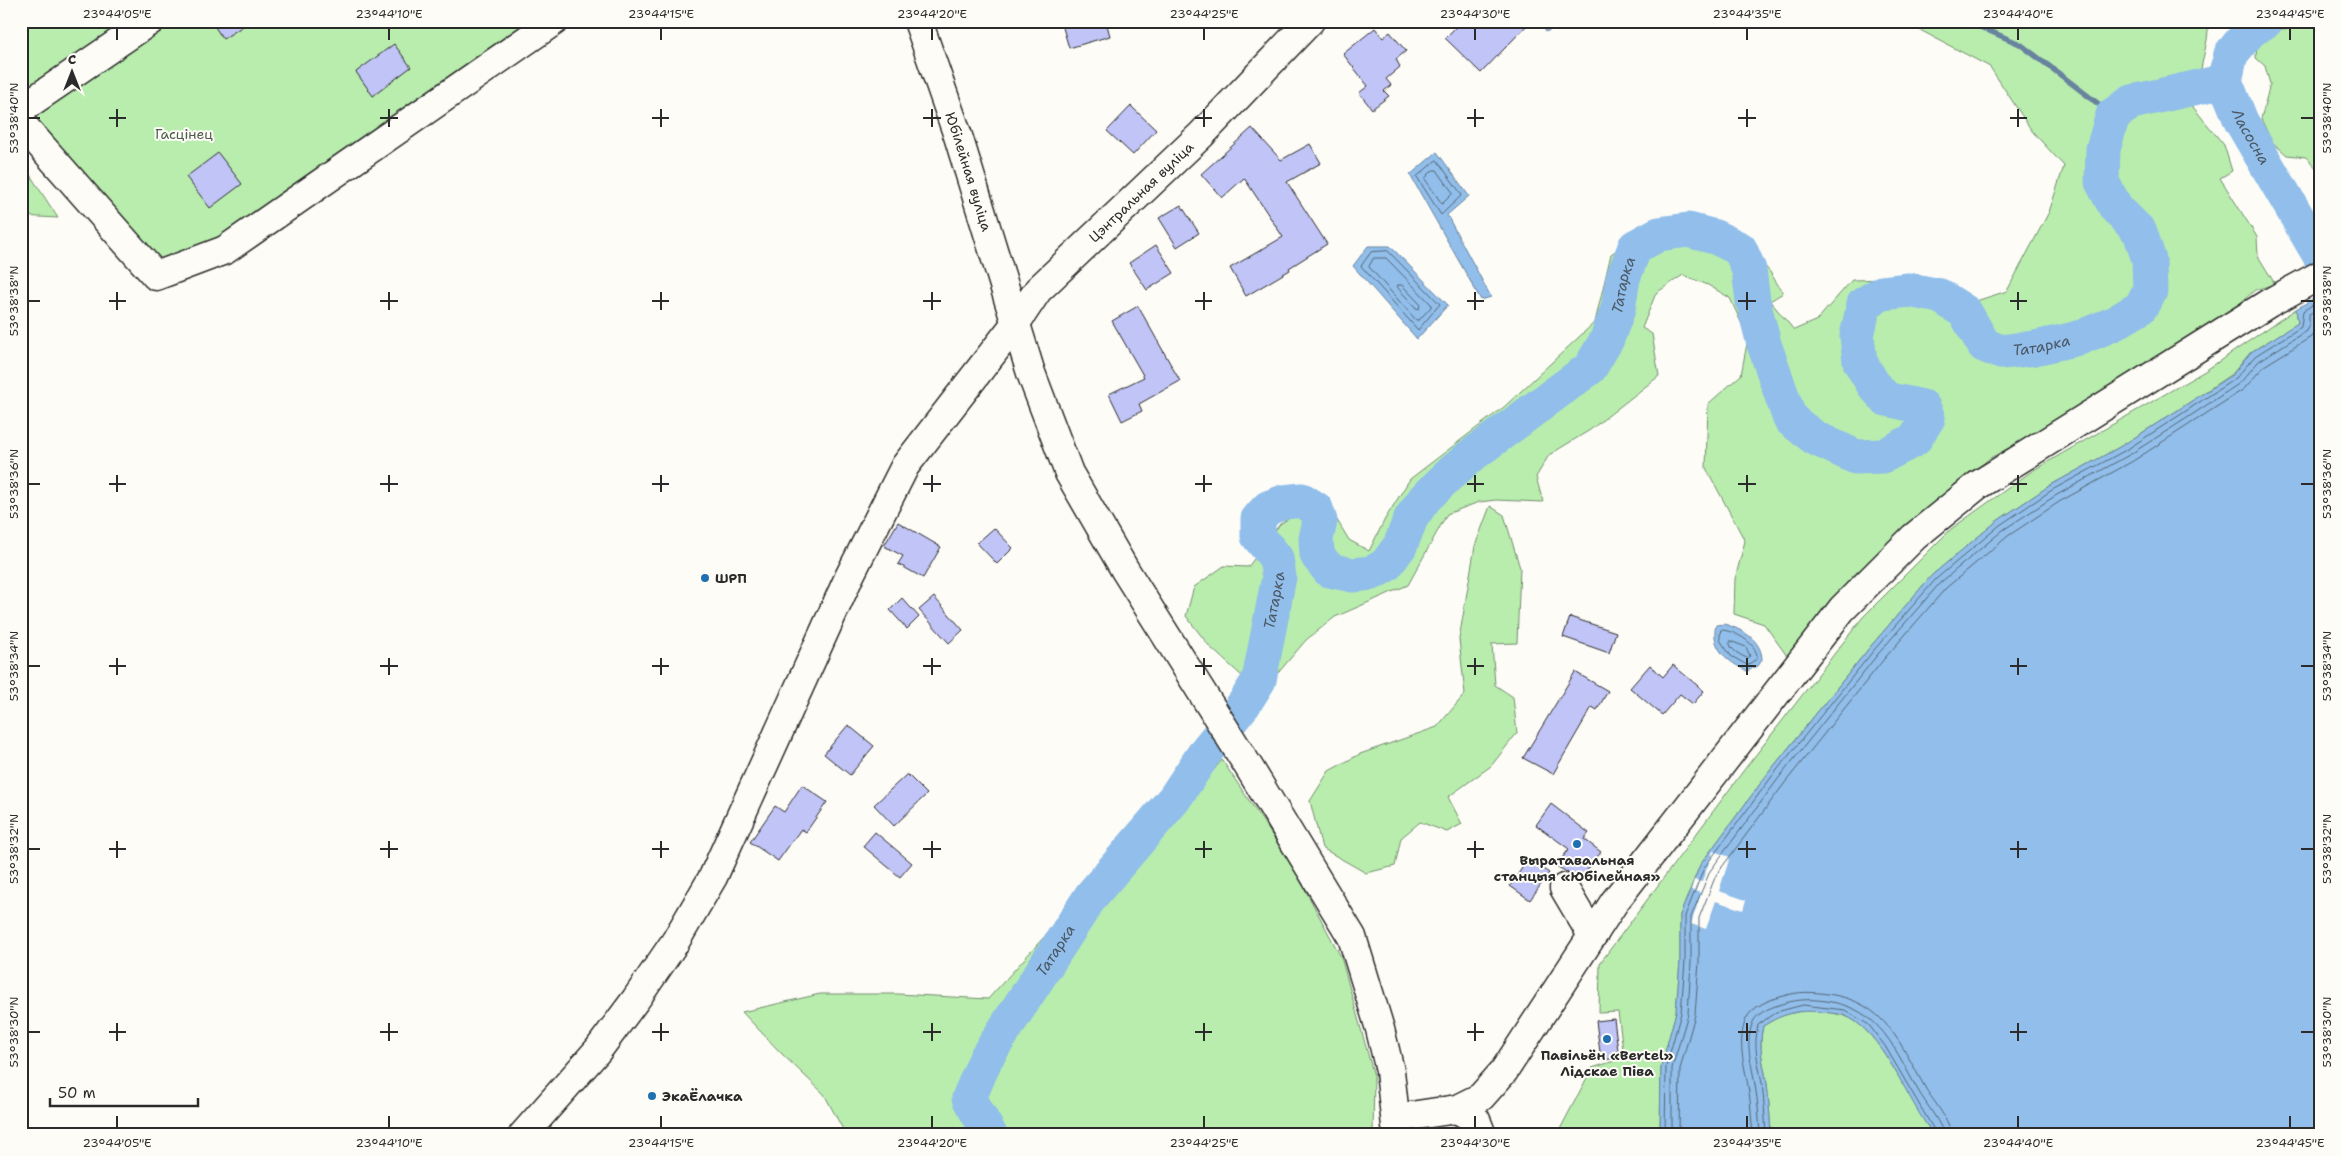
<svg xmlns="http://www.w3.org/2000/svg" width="2341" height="1156" font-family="'Shantell Sans',sans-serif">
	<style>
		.green { fill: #b9edae; stroke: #728c6c }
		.water { fill: #91beea; stroke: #68839e }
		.pier { fill: #fdfcf7 }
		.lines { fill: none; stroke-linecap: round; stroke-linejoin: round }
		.shore { stroke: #546677; stroke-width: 1 }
		.stream { stroke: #68839e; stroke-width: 5.5 }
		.river { stroke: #91beea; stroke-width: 35 }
		.building { fill: #c0c4f6; stroke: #2b2b2b }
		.minor-casing { stroke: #2b2b2b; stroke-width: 31 }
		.minor { stroke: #fdfcf7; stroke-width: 28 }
		.ticks { fill: none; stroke: #2b2b2b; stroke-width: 2 }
		.poi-dot { fill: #1f6fb2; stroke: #fdfcf7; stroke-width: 2 }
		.labels { text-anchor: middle; stroke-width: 4; stroke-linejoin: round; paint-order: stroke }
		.park-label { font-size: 14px; fill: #4e5c4c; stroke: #fdfcf7 }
		.street-label { font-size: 14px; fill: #2b2b2b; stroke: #fdfcf7 }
		.poi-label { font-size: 14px; font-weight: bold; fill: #2b2b2b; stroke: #fdfcf7; text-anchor: start }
		.water-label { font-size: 15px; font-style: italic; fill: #4a5764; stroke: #fdfcf7 }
		.neatline { fill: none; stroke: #2b2b2b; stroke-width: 2 }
		.ticks-label { font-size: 12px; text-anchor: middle; fill: #2b2b2b }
	</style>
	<rect width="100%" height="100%" fill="#fdfcf7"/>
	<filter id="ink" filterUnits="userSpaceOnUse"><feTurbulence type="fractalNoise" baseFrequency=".02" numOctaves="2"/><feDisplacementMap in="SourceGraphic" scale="10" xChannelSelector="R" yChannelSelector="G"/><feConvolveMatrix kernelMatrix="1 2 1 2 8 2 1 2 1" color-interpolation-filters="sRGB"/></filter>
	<g filter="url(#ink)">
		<path class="green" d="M21 21H539L222 245 151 270 21 112Z
			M1903 21 2011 23 2209 21 2207 40 2193 107 2224 145 2232 171 2220 178 2257 237 2258 256 2275 284 2255 290 2230 312 2037 433 1990 458 1896 537 1850 579 1787 656 1764 624 1734 614 1735 579 1745 541 1706 468 1708 404 1741 375 1748 338 1730 298 1708 285 1683 275 1656 293 1642 328 1652 334 1659 376 1590 430 1549 455 1536 477 1543 502 1496 500 1479 502 1447 514 1408 585 1335 617 1306 640 1278 673 1242 676 1210 647 1186 616 1194 587 1224 566 1248 567 1280 524 1323 497 1349 540 1369 551 1385 519 1410 479 1504 407 1595 322 1611 254 1658 221 1720 224 1736 233 1770 272 1783 293 1770 301 1794 330 1817 320 1852 280 1926 278 1973 302 2007 291 2049 212 2064 166 2032 131 1990 67Z
			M2302 21H2320V172L2306 157 2287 155 2272 142 2261 119 2270 84 2265 66 2256 58 2257 43 2275 28 2285 30Z
			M21 161 58 218 21 216Z
			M2296 309 2298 323 2251 352 2233 373 2178 410 2123 445 2049 486 1997 521 1932 575 1870 647 1769 772 1700 865 1680 915V961L1676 1012 1661 1067 1660 1135H1557L1592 1068 1624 1058 1618 1012 1599 1013 1600 963 1744 770 1863 617 1951 529 2032 471 2205 371Z
			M1490 506 1504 515 1520 568 1517 643 1492 644 1495 685 1513 697 1517 733 1491 766 1448 797 1462 824 1447 832 1420 822 1401 838 1395 866 1366 873 1322 848 1310 801 1329 771 1360 754 1437 727 1465 694 1459 639 1475 546Z
			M1222 760 1292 865 1341 957 1374 1076 1373 1135H1011V1132L1003 1135H846L824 1094 781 1053 742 1012 820 994H898L988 999 1063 916 1110 859 1114 889Z
			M1803 1010C1816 1011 1830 1012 1842 1015 1880 1025 1909 1103 1934 1135H1771C1770 1118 1769 1101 1767 1084 1763 1061 1758 1049 1763 1026L1778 1017Z"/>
		<path class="water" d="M1541 21H1565L1546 32Z
			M1437 152 1469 196 1447 215 1491 297 1481 300 1410 175Z
			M1368 246H1390L1448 305 1417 339 1353 266Z
			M2320 295V1135H1934C1907 1102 1883 1029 1843 1015 1837 1013 1828 1013 1821 1012 1799 1009 1782 1014 1763 1026 1758 1049 1763 1061 1767 1084 1769 1101 1770 1118 1771 1135H1660L1661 1067 1676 1012 1680 961V915L1700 865 1769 772 1870 647 1932 575 1997 521 2049 486 2123 445 2178 410 2233 374 2251 352 2298 323 2296 309Z
			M1724 624C1742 629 1762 640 1762 660L1758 666 1747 671C1728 662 1710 648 1716 625Z"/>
		<path class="pier" d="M1713 851 1730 857 1719 891 1746 900 1743 910 1716 901 1706 929 1691 924 1701 893 1691 890 1694 880 1702 882Z"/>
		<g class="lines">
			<path class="shore" d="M1437 160 1462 195 1441 215 1417 177Z
				M1433 170H1437L1453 193 1442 204 1425 179Z
				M1388 251 1440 304 1418 330 1361 266 1371 252Z
				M1374 258H1386L1431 304V307L1419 320H1416L1369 267Z
				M1398 285H1402L1420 304 1419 309 1416 308 1398 288Z
				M1721 630C1734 630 1759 644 1757 659L1747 665 1731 656 1720 640Z
				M1730 641 1746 647 1750 656 1747 658C1740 655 1728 649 1730 641Z
				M1665 1135 1666 1067 1681 1013 1685 961V916L1704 868 1773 775 1874 650 1936 579 2000 525 2052 490 2126 450 2180 415 2236 378 2255 356 2301 327 2303 311 2320 300
				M1672 1135V1068L1688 1014 1691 962V917L1710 871 1778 779 1878 654 1940 583 2003 530 2055 496 2129 455 2184 420 2240 383 2259 361 2306 331 2309 325V314L2320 308
				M1679 1135 1680 1069 1695 1015 1699 962V918L1716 875 1784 784 1884 659 1946 588 2008 536 2059 502 2133 461 2244 389 2264 366 2311 337 2316 329 2317 319 2320 316
				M1753 1135C1751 1118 1751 1102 1748 1086 1744 1063 1737 1042 1746 1019 1752 1006 1771 999 1783 996 1800 991 1812 992 1828 994 1886 1002 1900 1044 1926 1089 1933 1101 1951 1121 1951 1135
				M1760 1135C1759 1118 1758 1102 1755 1085 1752 1064 1744 1043 1753 1022 1758 1011 1775 1006 1785 1003 1800 999 1811 999 1826 1001 1882 1009 1894 1049 1919 1092 1925 1102 1943 1126 1944 1135
				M1766 1135C1765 1118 1764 1100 1762 1083 1758 1061 1753 1048 1758 1025L1776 1012 1803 1005 1845 1010 1869 1025 1885 1046 1937 1135"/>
			<path class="stream" d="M1966 21 2020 44 2113 115"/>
			<g class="river">
				<path id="s1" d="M2266 21 2250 31 2231 54 2225 81 2241 121 2320 256"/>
				<path id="s2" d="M990 1135 969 1098 986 1058 1091 896 1174 799 1206 751 1244 704 1259 680 1279 577 1276 558 1258 536V519L1268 508 1284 502 1302 500 1316 509 1320 521 1316 539 1317 555 1329 570 1352 575 1372 573 1386 565 1400 546 1411 518 1425 498 1450 474 1472 455 1590 368 1607 339 1618 309 1623 278 1635 247 1659 234 1688 230 1715 237 1740 249 1749 270 1753 301 1764 344 1790 419 1815 438 1856 457 1883 456 1914 440 1928 418 1923 407 1886 399 1873 384 1860 362 1857 336 1864 304 1882 293 1909 290 1940 296 1965 312 1984 345 2001 352 2035 348 2079 338 2113 324 2140 308 2150 291 2149 260 2140 232 2116 208 2102 182 2103 149 2113 115 2132 102 2225 81"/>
			</g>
		</g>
		<path class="building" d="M211 21H251L223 39Z
			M1061 21H1106L1110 36 1069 48Z
			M1462 21H1531L1481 73 1445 38Z
			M1375 28 1383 38 1390 32 1406 51 1396 59 1400 67 1386 79 1391 85 1384 91 1389 96 1372 109 1359 93 1368 86 1343 54Z
			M394 44 411 67 373 96 356 72Z
			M1131 106 1156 130 1133 155 1107 131Z
			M1252 128 1281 160 1310 144 1321 163 1287 182 1327 244 1289 268 1290 270 1246 296 1230 268 1283 237 1244 178 1222 198 1201 174Z
			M218 153 242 184 210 208 186 177Z
			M1181 205 1199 233 1177 247 1159 218Z
			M1156 245 1174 273 1147 290 1129 263Z
			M1138 306 1180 381 1139 404 1142 411 1122 421 1109 394 1144 377 1112 321Z
			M898 522 941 547 923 578 898 564 903 556 884 546Z
			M994 528 1013 548 997 564 977 543Z
			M934 597 963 630 949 643 919 610Z
			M902 598 919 617 907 629 890 610Z
			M1570 617 1616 632 1609 653 1563 637Z
			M1650 665 1663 677 1673 665 1704 691 1693 704 1680 694 1662 715 1630 688Z
			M1575 672 1608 691 1597 710 1592 707 1553 774 1523 758Z
			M848 725 874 746 850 775 824 754Z
			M907 774 927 794 894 826 874 805Z
			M802 785 827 802 806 832 801 829 778 861 750 842 775 806 784 812Z
			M1551 804 1589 833 1584 839 1601 852 1578 882 1572 875 1556 866 1569 849 1536 825Z
			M875 832 912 863 900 877 863 846Z
			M1528 859 1549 873 1530 900 1510 886Z
			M1614 1019 1619 1058 1601 1060 1596 1021Z"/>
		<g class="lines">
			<g class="minor-casing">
				<g id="minor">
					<path id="s3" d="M918 21 958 136 1031 373 1069 473 1125 570 1250 769 1352 937 1380 1029 1390 1071 1397 1135"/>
					<path d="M21 109 150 21"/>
					<path d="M21 123 156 276 225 250 554 21"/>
					<path d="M1564 888 1587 927 1595 932"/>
					<path d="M1457 1109 1476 1120 1482 1135"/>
					<path d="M1397 1118 1457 1109 1481 1097 1504 1071 1615 901 1842 609 1914 537 1978 485 2269 303 2320 275"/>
					<path id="s4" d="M523 1135 598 1050 636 999 675 942 713 877 850 575 905 466 1016 323 1038 290 1201 135 1310 21"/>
				</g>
			</g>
			<use href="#minor" class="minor"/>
		</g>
	</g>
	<path class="ticks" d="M117 28V40M389 28V40M661 28V40M932 28V40M1204 28V40M1475 28V40M1747 28V40M2018 28V40M2290 28V40M117 109V127M389 109V127M661 109V127M932 109V127M1204 109V127M1475 109V127M1747 109V127M2018 109V127M28 118H40M109 118H126M380 118H398M652 118H669M923 118H941M1195 118H1212M1467 118H1484M1738 118H1756M2010 118H2027M2301 118H2314M117 292V310M389 292V310M661 292V310M932 292V310M1204 292V310M1475 292V310M1747 292V310M2018 292V310M28 301H40M109 301H126M380 301H398M652 301H669M923 301H941M1195 301H1212M1467 301H1484M1738 301H1756M2010 301H2027M2301 301H2314M117 475V492M389 475V492M661 475V492M932 475V492M1204 475V492M1475 475V492M1747 475V492M2018 475V492M28 484H40M109 484H126M380 484H398M652 484H669M923 484H941M1195 484H1212M1467 484H1484M1738 484H1756M2010 484H2027M2301 484H2314M117 658V675M389 658V675M661 658V675M932 658V675M1204 658V675M1475 658V675M1747 658V675M2018 658V675M28 666H40M109 666H126M380 666H398M652 666H669M923 666H941M1195 666H1212M1467 666H1484M1738 666H1756M2010 666H2027M2301 666H2314M117 841V858M389 841V858M661 841V858M932 841V858M1204 841V858M1475 841V858M1747 841V858M2018 841V858M28 849H40M109 849H126M380 849H398M652 849H669M923 849H941M1195 849H1212M1467 849H1484M1738 849H1756M2010 849H2027M2301 849H2314M117 1023V1041M389 1023V1041M661 1023V1041M932 1023V1041M1204 1023V1041M1475 1023V1041M1747 1023V1041M2018 1023V1041M28 1032H40M109 1032H126M380 1032H398M652 1032H669M923 1032H941M1195 1032H1212M1467 1032H1484M1738 1032H1756M2010 1032H2027M2301 1032H2314M117 1116V1128M389 1116V1128M661 1116V1128M932 1116V1128M1204 1116V1128M1475 1116V1128M1747 1116V1128M2018 1116V1128M2290 1116V1128"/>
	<g class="poi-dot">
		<circle cx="705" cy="578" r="5"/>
		<circle cx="1577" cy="844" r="5"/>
		<circle cx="1607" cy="1039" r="5"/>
		<circle cx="652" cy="1096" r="5"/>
	</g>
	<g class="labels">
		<g class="park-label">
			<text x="184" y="139">Гасцінец</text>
		</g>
		<g class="street-label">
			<text dy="5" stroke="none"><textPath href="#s3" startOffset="159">Юбілейная вуліца</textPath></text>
			<text dy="5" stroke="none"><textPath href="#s4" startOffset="1138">Цэнтральная вуліца</textPath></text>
		</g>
		<g class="poi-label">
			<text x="715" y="583">ШРП</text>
			<text x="1577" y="865" text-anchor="middle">Выратавальная<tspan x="1577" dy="16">станцыя «Юбілейная»</tspan></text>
			<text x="1607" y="1060" text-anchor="middle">Павільён «Bertel»<tspan x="1607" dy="16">Лідскае Піва</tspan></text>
			<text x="662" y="1101">ЭкаЁлачка</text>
		</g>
		<g class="water-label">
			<text dy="5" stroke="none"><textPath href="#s1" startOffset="138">Ласосна</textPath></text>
			<text dy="5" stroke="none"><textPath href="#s2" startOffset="1294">Татарка</textPath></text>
			<text dy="5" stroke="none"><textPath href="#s2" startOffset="2150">Татарка</textPath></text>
			<text dy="5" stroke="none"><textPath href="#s2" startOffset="634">Татарка</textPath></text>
			<text dy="5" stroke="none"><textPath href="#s2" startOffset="214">Татарка</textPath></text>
		</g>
	</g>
	<rect width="2341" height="1156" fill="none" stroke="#fdfcf7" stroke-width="55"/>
	<g transform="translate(72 72)" stroke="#fdfcf7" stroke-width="4" paint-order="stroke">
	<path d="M0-4L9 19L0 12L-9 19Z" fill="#2b2b2b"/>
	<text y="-8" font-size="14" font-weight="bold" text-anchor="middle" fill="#2b2b2b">С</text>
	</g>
	<path d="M50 1098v8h148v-8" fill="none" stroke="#2b2b2b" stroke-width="2.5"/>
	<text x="58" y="1098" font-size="15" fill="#2b2b2b" stroke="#fdfcf7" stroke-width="4" paint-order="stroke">50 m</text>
	<rect x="28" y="28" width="2286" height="1100" class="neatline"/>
	<g class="ticks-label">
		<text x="117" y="18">23°44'05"E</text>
		<text x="389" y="18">23°44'10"E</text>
		<text x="661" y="18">23°44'15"E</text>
		<text x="932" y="18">23°44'20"E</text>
		<text x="1204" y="18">23°44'25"E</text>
		<text x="1475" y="18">23°44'30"E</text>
		<text x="1747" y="18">23°44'35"E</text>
		<text x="2018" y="18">23°44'40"E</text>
		<text x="2290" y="18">23°44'45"E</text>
		<text transform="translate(14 118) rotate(-90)" y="4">53°38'40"N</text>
		<text transform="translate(2327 118) rotate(-90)" y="4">53°38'40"N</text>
		<text transform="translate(14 301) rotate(-90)" y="4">53°38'38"N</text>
		<text transform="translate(2327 301) rotate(-90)" y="4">53°38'38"N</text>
		<text transform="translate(14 484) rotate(-90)" y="4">53°38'36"N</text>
		<text transform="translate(2327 484) rotate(-90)" y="4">53°38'36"N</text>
		<text transform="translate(14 666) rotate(-90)" y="4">53°38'34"N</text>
		<text transform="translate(2327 666) rotate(-90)" y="4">53°38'34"N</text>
		<text transform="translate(14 849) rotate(-90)" y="4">53°38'32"N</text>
		<text transform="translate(2327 849) rotate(-90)" y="4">53°38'32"N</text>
		<text transform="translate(14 1032) rotate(-90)" y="4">53°38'30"N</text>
		<text transform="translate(2327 1032) rotate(-90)" y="4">53°38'30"N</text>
		<text x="117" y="1147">23°44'05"E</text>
		<text x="389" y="1147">23°44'10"E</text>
		<text x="661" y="1147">23°44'15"E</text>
		<text x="932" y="1147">23°44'20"E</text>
		<text x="1204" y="1147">23°44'25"E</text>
		<text x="1475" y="1147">23°44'30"E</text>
		<text x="1747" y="1147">23°44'35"E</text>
		<text x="2018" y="1147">23°44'40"E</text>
		<text x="2290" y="1147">23°44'45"E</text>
	</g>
</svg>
